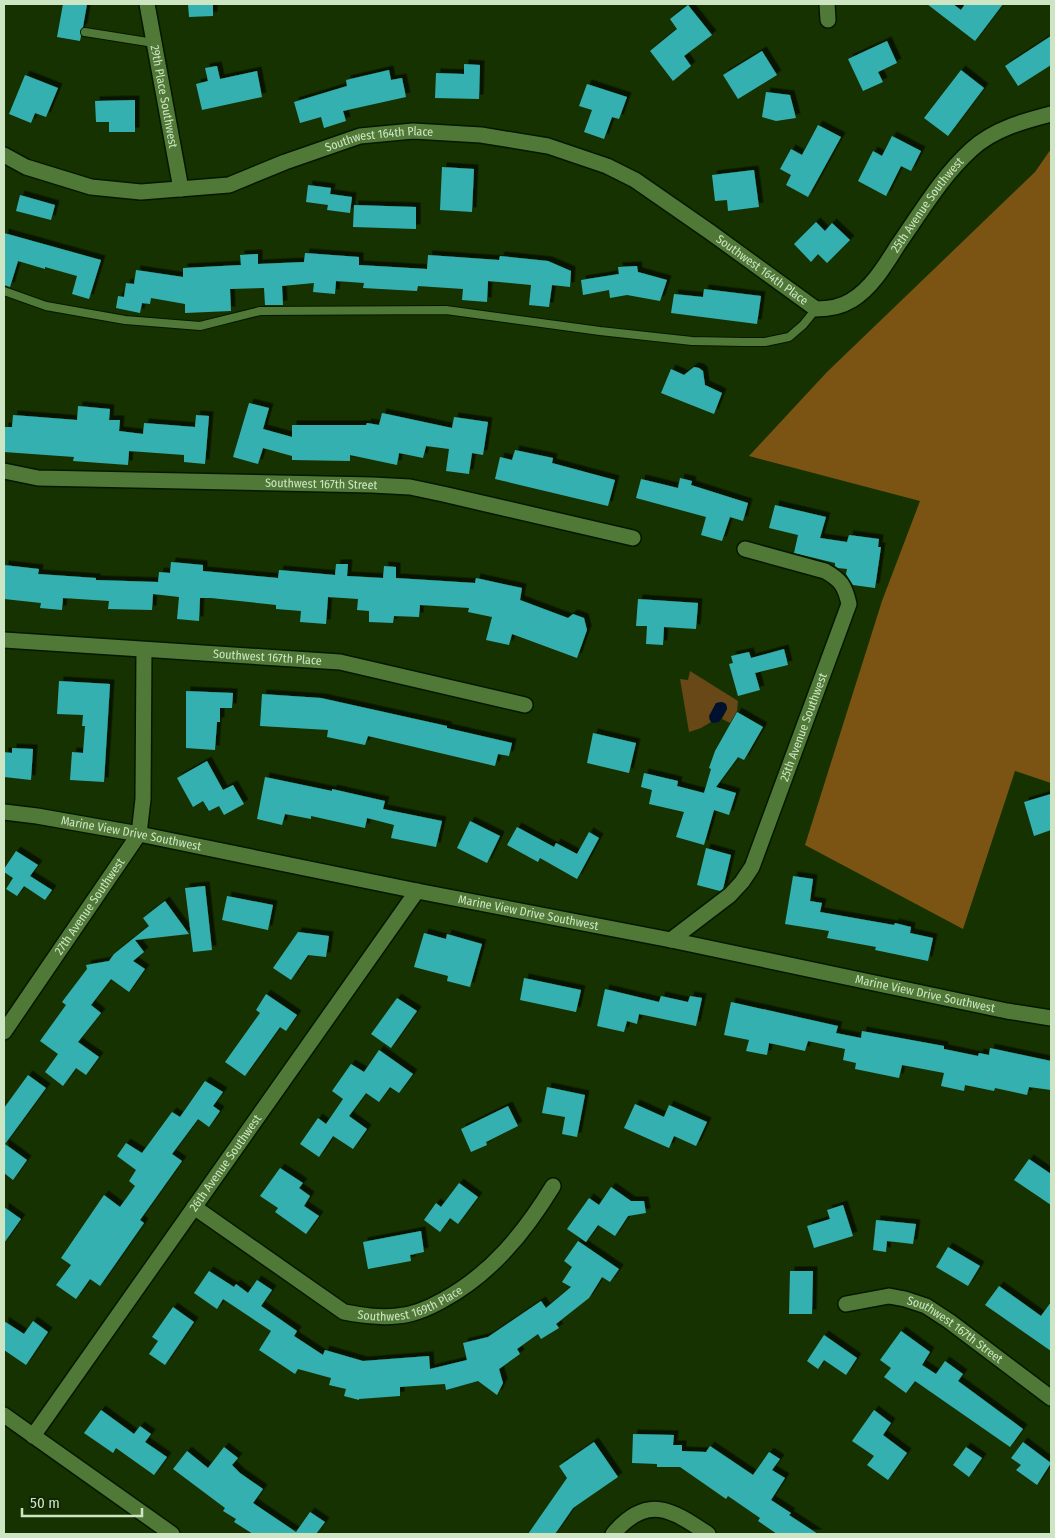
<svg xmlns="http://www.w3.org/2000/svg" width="1055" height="1538" font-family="'Fira Sans Condensed',sans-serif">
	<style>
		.green { fill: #674816 }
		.forest { fill: #7b5413 }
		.water { fill: #00102f }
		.building { fill: #36b0b0; filter: url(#shadow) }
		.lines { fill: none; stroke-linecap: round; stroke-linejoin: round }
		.lane-casing { stroke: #051800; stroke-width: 10 }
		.street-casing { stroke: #051800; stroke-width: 18 }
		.secondary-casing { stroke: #051800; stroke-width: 18 }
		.lane { stroke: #507938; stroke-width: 8 }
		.street { stroke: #507938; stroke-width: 15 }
		.secondary { stroke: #507938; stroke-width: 15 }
		.labels { text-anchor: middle; stroke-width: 5; stroke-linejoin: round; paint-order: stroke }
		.street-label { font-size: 12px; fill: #cee5c3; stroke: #122705 }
	</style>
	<defs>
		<filter id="shadow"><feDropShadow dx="4.5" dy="-4.5" stdDeviation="0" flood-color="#0009"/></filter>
	</defs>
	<rect width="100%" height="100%" fill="#163200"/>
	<path class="green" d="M690 671 738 701 737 711 730 723 722 719 727 709 726 704 722 702 716 703 709 719 711 722 701 728 689 732 680 679 688 680Z"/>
	<path class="forest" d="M1051 149V783L1015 771 963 929 805 845 882 601 920 501 749 456 827 372 1035 172Z"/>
	<path class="water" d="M722 702 726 704 727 709 719 722 713 723 711 722 709 716 716 703Z"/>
	<path class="building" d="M63 4H87L83 27 80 31 81 36 80 41 57 37Z
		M188 4H213V16L189 17Z
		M927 4H953L961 10 965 4H1003L975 41Z
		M688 5 712 35 684 56 691 66 673 81 650 51 677 29 670 19Z
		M1051 36V65L1018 86 1005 66Z
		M887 41 897 63 878 72 883 82 863 91 848 59Z
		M762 51 777 75 738 99 723 75Z
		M464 64 480 65 479 99 435 98 436 73 464 74Z
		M217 66 220 79 257 71 262 97 202 110 196 84 208 81 205 68Z
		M389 70 391 80 402 78 406 97 343 111 346 121 324 128 321 117 300 123 294 102 347 86 346 80Z
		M961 70 984 88 948 136 924 118Z
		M25 75 58 88 46 117 35 113 31 123 9 114Z
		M587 84 627 97 619 119 612 117 604 139 584 132 592 110 579 106Z
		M766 92 790 95 796 118 776 121 762 117Z
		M135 100V132H109V122H96L95 101Z
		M818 125 841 137 808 197 786 185 791 175 780 169 791 149 802 155Z
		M892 136 921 151 911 171 901 166 886 196 858 181 873 151 882 156Z
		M442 167 474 169 472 212 440 210Z
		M754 170 759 207 728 211 727 200 715 201 712 175Z
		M308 185 331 188 330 194 352 197 350 213 327 210 328 205 306 202Z
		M20 195 55 205 51 220 16 211Z
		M354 205 416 207V229L353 227Z
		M816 222 825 231 832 223 850 240 827 263 818 254 811 262 794 244Z
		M4 233 101 260 89 299 72 294 77 276 45 267V269L18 261 10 287 4 285Z
		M305 253 359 257V265L427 269 428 255 499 260 500 256 548 261 571 271 570 287 552 285 549 307 529 305 531 285 488 281 487 302 462 300 463 289 418 286 417 291 363 288 364 283 336 281 335 294 313 292 314 283 282 286 283 305H265L264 288 230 289 231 311 185 313V304L151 298 150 304 142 303 140 313 116 308 118 296 124 297 126 283 134 284 136 270 183 277V268L241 265 240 255 258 254V264L304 262Z
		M637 266 638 272 667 280 660 301 627 295 610 298 609 290 583 295 581 280 619 274 618 267Z
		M704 289 761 296 757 324 671 313 674 294 703 297Z
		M694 367 699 368 703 371 705 385 722 393 714 414 661 393 671 369 684 375Z
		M249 403 269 408 263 429 292 437V425H366L367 423 379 425 382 413 452 428 454 417 488 422 483 455 472 453 469 474 446 471 449 449 426 446 423 458 399 453 397 465 350 455V461L292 460V456L263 448 258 464 233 457Z
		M78 406 110 409 109 420H120L119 431 143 434 144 423 195 427 196 415 209 416 205 464 184 462V455L129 451 128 465 73 461 74 457 4 452V427H12L13 415 77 420Z
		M515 450 553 458 552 463 615 480 608 506 495 479 500 457 512 460Z
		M680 478 692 481 691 485 748 503 743 521 730 517 722 541 701 535 706 517 636 498 641 479 678 488Z
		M775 505 826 517 820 538 847 542 849 535 879 539 878 547H881L875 588 853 585 846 574 847 569 838 568 835 566V563L794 553 798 535 769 528Z
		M171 562 203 565V571L278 578 279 570 335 575 336 564H348L347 576 383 578 384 566 396 567V578L475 583 476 578 522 588 520 600 568 618 573 614 584 618 587 630 577 658 512 634 509 645 486 640 492 617 468 612 469 608 420 605 419 617 394 616 393 623 369 622V611L357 610 358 599 328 597 326 624 300 622 301 611 276 609V605L211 598H200L199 621 177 619 179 597 153 594 152 610 108 609 109 601 63 598 62 610 40 608 41 603 4 599V565L39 569 38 574 96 578V580L158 582 159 572 170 573Z
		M638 599 698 603 696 629 664 627 663 645 646 644 647 626H636Z
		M784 649 788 665 755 673 760 690 738 696 729 664 733 663 731 656 749 652 751 658Z
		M59 681 110 684 104 782 70 780 72 752 83 753 85 726H82L83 715 57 714Z
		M186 691 233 693 232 708H220V722H217L215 750 186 748Z
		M262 694 321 698 447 726V728L512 743 509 756 498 754 495 766 368 736 365 745 327 737 328 730 260 726Z
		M737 712 763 727 744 760 738 757 716 787 736 793 729 815 714 810 704 845 676 837 684 812 649 804 652 790 641 787 644 773 678 781 677 786 704 793 711 769 709 768 715 751Z
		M593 733 636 743 629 773 587 763Z
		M12 748 33 749 31 780 4 777V752L12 753Z
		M207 761 223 790 233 785 244 804 224 815 219 806 209 811 203 801 193 807 177 778Z
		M265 777 332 791V789L385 801 383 809 442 821 436 847 391 838 394 825 367 818 365 828 311 816V819L285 814 282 825 257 819Z
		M1051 794V830L1034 836 1024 802Z
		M470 821 500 836 487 863 457 848Z
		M517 827 554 847 556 843 577 854 589 832 599 838 577 879 540 858 538 862 507 845Z
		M706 848 731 855 723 889 720 891 697 885Z
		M16 851 38 865 30 876 52 890 45 900 24 886 17 896 6 889 13 878 4 872V869Z
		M793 876 813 879 810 901 822 903 820 912 894 925 895 923 911 927 910 933 933 938 928 961 875 950 876 947 827 938 829 931 785 924Z
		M205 886 212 950 193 952 185 888Z
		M227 896 273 905 268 930 222 920Z
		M165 901 189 934 135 940 144 952 133 961 145 969 129 992 111 979 91 1005 101 1013 78 1042 99 1057 86 1075 76 1068 63 1086 45 1072 58 1054 40 1041 66 1005 62 1002 87 969 86 965 109 961 114 954 149 926 143 918Z
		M298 932 329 936 326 957 308 955 291 980 273 968Z
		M424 933 446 939 447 934 482 944 470 987 447 981 448 976 414 967Z
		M524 978 581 990 576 1012 520 1000Z
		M605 989 659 1002 661 996 688 1002 690 996 702 998 696 1026 639 1014 637 1024 627 1021 624 1032 597 1026Z
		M266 994 297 1015 286 1031 280 1027 245 1076 225 1062 260 1013 256 1010Z
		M397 998 417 1011 391 1048 371 1034Z
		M731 1002 838 1026 836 1033 861 1038 862 1031 944 1046V1049L978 1056 979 1053 989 1055 990 1048 1051 1061V1090L1029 1087 1027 1095 995 1088 994 1091 965 1085 964 1091 941 1086 944 1073 902 1065 899 1078 855 1069 856 1063 843 1060 845 1049 808 1041 805 1051 769 1043 767 1055 746 1051 749 1040 724 1035Z
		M379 1050 413 1074 399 1093 390 1087 379 1102 366 1093 349 1116 367 1129 353 1149 333 1136 319 1157 300 1144 318 1118 326 1124 343 1099 332 1091 351 1064 364 1072Z
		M28 1075 46 1088 5 1144 27 1160 13 1180 4 1173V1108Z
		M205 1081 223 1092 213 1106 220 1111 209 1127 198 1119 172 1154 182 1161 140 1220 144 1223 100 1286 90 1279 76 1299 56 1285 71 1265 61 1258 104 1195 120 1207 135 1186 129 1181 136 1170 117 1156 126 1143 142 1153 172 1112 180 1117Z
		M547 1087 585 1095 577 1137 562 1134 565 1117 542 1113Z
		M635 1104 664 1117 669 1105 707 1122 696 1146 674 1136 669 1148 624 1128Z
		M508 1106 518 1126 486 1142 487 1145 471 1152 461 1129Z
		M1029 1159 1051 1174V1205L1014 1180Z
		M280 1168 303 1183 299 1188 310 1196 304 1206 319 1216 306 1234 275 1212 278 1208 260 1196Z
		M459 1183 478 1197 458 1224 450 1218 440 1232 424 1220 436 1203 441 1207Z
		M611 1187 631 1201H644L646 1213 628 1216 615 1236 598 1225 586 1242 567 1229 589 1198 599 1205Z
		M843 1205 853 1236 814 1248 807 1226 830 1219 827 1210Z
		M4 1207 21 1219 4 1243Z
		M876 1220 916 1224 913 1244 887 1241 886 1252 873 1250Z
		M421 1231 424 1252 410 1255 411 1261 368 1269 363 1242Z
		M578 1241 619 1269 610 1282 602 1277 589 1298 556 1324 559 1328 541 1339 538 1334 517 1349 520 1354 499 1369 503 1383 497 1395 478 1381 446 1390 445 1384 400 1387V1396L359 1399V1400L344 1396 346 1389 329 1385 331 1378 298 1369 295 1374 259 1350 271 1331 223 1299 217 1309 194 1293 209 1271 234 1287 236 1284 248 1293 257 1280 272 1290 261 1306 297 1331 294 1336 323 1355 325 1350 363 1361 429 1356 430 1369 467 1360 463 1343 488 1337 541 1301 546 1308 571 1287 562 1282 572 1267 564 1261Z
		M948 1247 980 1266 968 1286 936 1267Z
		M790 1271H813L812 1314H789Z
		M999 1286 1041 1316 1051 1302V1351L985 1305Z
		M173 1307 194 1322 165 1365 149 1354 158 1341 152 1337Z
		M4 1321 24 1334 33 1321 48 1332 26 1365 4 1350Z
		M901 1331 930 1352 922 1365 936 1374 945 1361 963 1374 958 1381 1023 1429 1010 1447 915 1381 906 1393 884 1377 891 1368 880 1360Z
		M824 1335 857 1358 846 1375 824 1360 818 1369 807 1361Z
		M101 1410 134 1434 140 1426 151 1434 145 1442 167 1457 154 1475 116 1448 113 1453 84 1433Z
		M874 1410 891 1423 883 1435 907 1453 888 1480 867 1465 874 1456 852 1441Z
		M633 1434 674 1435 673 1445H682V1451L706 1452 710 1446 753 1475 769 1452 780 1459 772 1470 785 1478 771 1500 791 1513 789 1515 818 1534H777L758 1521 760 1518 728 1496 726 1499 680 1467H657V1464L632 1463Z
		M594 1442 618 1477 573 1508 555 1534H528L567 1478 559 1466Z
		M1023 1442 1051 1463 1037 1485 1016 1470 1021 1465 1011 1458Z
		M224 1447 238 1458 232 1465 240 1473 263 1489 253 1503 296 1532 310 1512 325 1522 316 1534H253L234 1522 236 1519 223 1511 225 1508 173 1469 187 1451 208 1468Z
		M966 1447 982 1458 969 1477 953 1465Z"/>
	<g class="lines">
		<g class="lane-casing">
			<path id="lane" d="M85 32 154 43
				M4 291 46 306 125 320 200 326 260 311 446 310 600 331 692 341 744 342H765L789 337 803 325 816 309"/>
		</g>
		<g class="street-casing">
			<g id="street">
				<path id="s1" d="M147 4 181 189"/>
				<path d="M827 4 828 20"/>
				<path id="s2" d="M4 155 26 167 91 187 141 192 229 185 285 162 360 136 413 131 481 135 548 146 607 166 635 180 710 232 816 309C829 309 841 307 852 300 872 288 886 264 898 245 921 212 942 176 972 149 994 129 1024 121 1051 114"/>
				<path id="s3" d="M4 471 38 478 372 485 410 487 443 494 633 538"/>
				<path id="s4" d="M4 640 340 662 525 705"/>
				<path id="s5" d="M671 940 730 895 742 882 752 867 849 604C845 586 841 580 825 571L745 549"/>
				<path id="s6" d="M4 1032 139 834 143 799 144 650"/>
				<path id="s7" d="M194 1207 344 1312C361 1315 378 1318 397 1316 413 1315 429 1308 443 1300 491 1274 525 1232 553 1186"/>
				<path id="s8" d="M846 1304 889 1296 905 1299 926 1306 949 1321 1051 1398"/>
				<path d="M4 1415 172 1534"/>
				<path id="s9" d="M33 1436 417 891"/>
				<path d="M613 1534C647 1494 671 1509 708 1534"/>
			</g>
		</g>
		<g class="secondary-casing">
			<g id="secondary">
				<path id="s10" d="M4 812 37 816 139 834 417 891 671 940 1007 1011 1051 1018"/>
			</g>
		</g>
		<use href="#lane" class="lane"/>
		<use href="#street" class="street"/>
		<use href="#secondary" class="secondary"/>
	</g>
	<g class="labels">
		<g class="street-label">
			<text dy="4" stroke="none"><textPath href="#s1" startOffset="94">29th Place Southwest</textPath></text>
			<text dy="4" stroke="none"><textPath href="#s2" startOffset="390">Southwest 164th Place</textPath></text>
			<text dy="4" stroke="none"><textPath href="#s2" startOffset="1036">25th Avenue Southwest</textPath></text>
			<text dy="4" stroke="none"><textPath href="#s2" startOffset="810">Southwest 164th Place</textPath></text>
			<text dy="4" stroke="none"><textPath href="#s3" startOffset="318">Southwest 167th Street</textPath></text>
			<text dy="4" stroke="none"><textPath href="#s4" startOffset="264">Southwest 167th Place</textPath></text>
			<text dy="4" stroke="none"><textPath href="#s5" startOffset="259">25th Avenue Southwest</textPath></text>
			<text dy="4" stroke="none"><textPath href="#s10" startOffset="129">Marine View Drive Southwest</textPath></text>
			<text dy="4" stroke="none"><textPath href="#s6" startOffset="152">27th Avenue Southwest</textPath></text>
			<text dy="4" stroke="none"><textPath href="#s10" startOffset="534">Marine View Drive Southwest</textPath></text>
			<text dy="4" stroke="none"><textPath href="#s10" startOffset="939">Marine View Drive Southwest</textPath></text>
			<text dy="4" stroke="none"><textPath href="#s9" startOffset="334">26th Avenue Southwest</textPath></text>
			<text dy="4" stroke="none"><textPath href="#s7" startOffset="252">Southwest 169th Place</textPath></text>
			<text dy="4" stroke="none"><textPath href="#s8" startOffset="119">Southwest 167th Street</textPath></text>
		</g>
	</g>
	<rect width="1055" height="1538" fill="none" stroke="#cee5c3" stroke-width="10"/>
	<path d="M22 1508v8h120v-8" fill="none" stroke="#cee5c3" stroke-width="2.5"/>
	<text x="30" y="1508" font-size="15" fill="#cee5c3" stroke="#122705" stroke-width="4" paint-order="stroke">50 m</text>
</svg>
